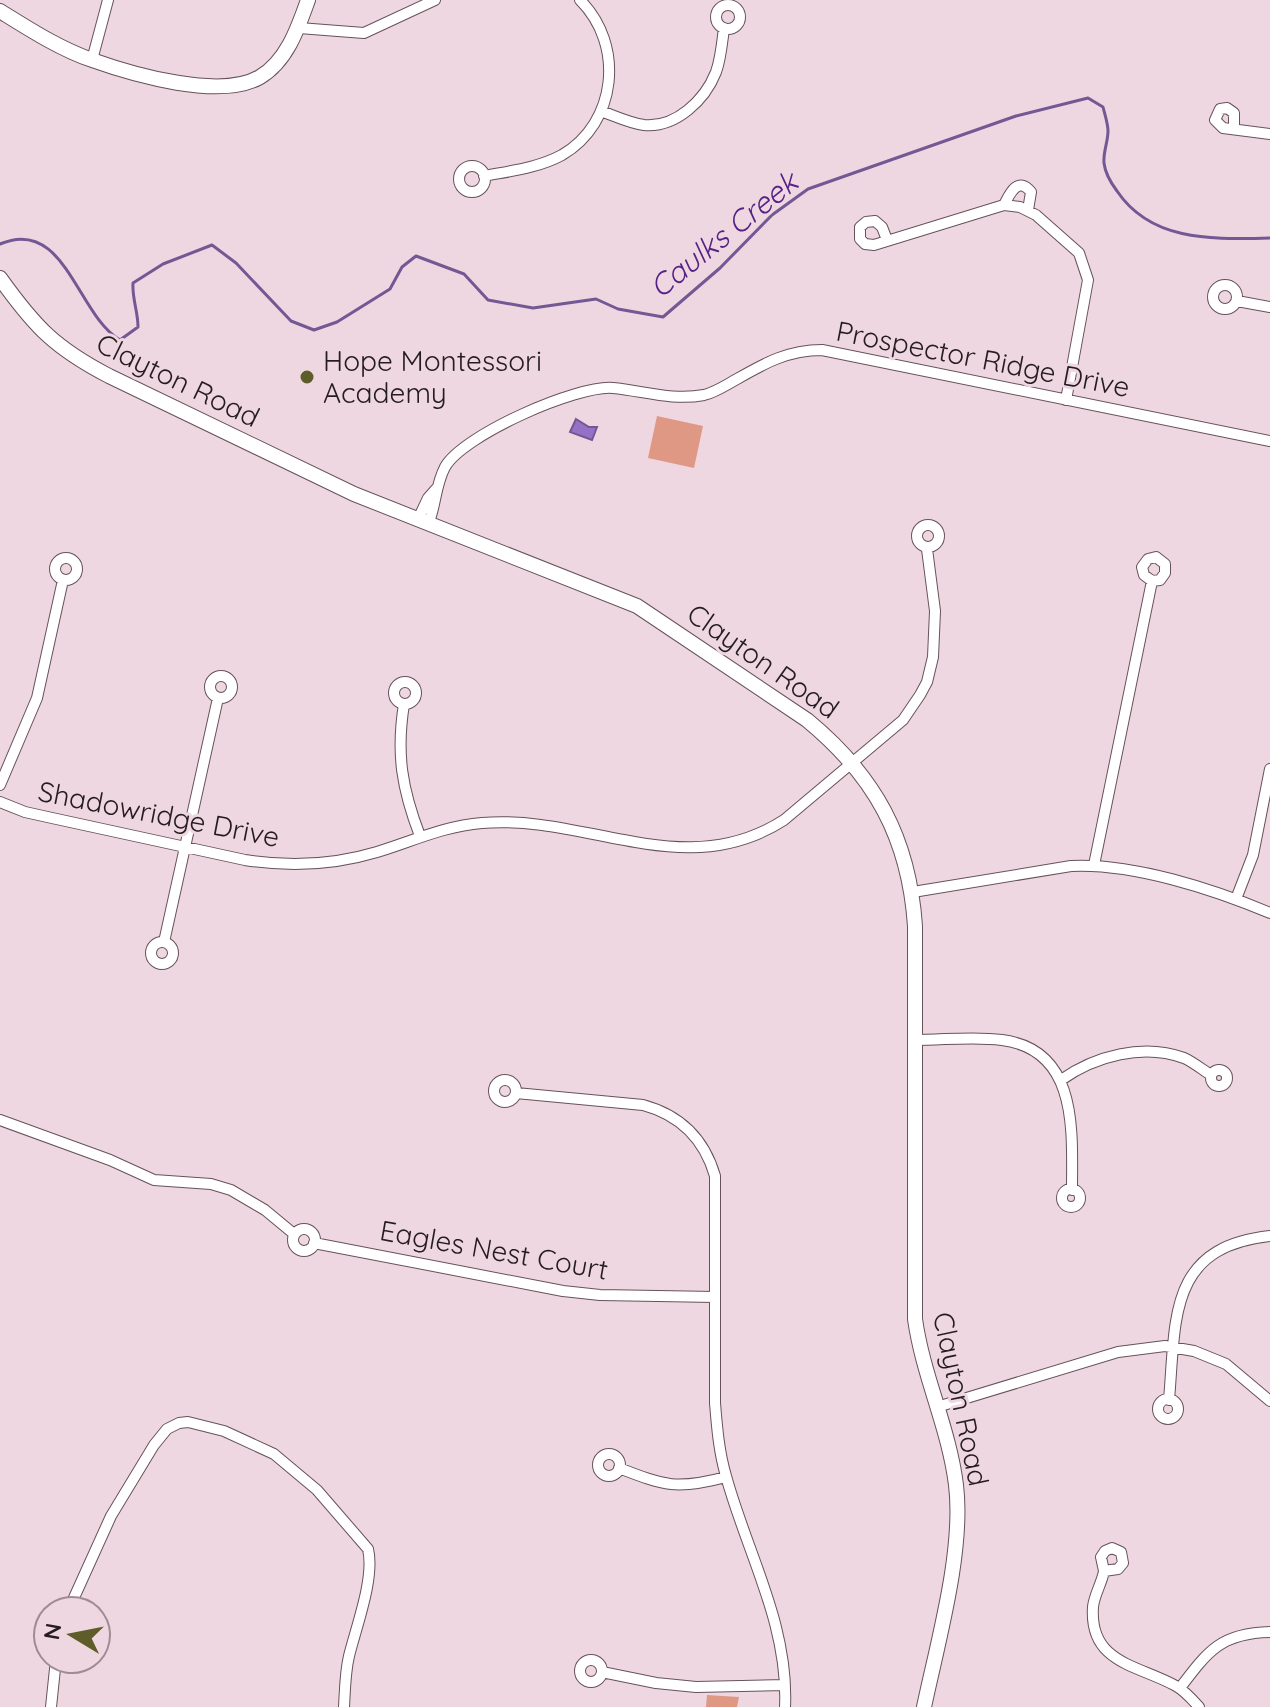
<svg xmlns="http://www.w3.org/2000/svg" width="1270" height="1707" font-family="Quicksand,sans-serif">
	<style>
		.green { fill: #df9884 }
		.water { fill: #9572c5; stroke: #735894; stroke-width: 2 }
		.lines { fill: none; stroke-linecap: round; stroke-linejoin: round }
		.stream { stroke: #735894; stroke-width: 3 }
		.street-casing { stroke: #66525b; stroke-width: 12 }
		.secondary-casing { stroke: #66525b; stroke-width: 16 }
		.street { stroke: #fff; stroke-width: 10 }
		.secondary { stroke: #fff; stroke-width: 14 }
		.poi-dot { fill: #5e5d2a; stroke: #efd7e1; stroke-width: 3 }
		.labels { text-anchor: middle; stroke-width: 6; stroke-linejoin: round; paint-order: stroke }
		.street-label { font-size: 28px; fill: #241c20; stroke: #efd7e1 }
		.poi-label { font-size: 28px; fill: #241c20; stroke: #efd7e1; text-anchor: start }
		.water-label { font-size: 30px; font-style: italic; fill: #552386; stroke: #efd7e1 }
	</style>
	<rect width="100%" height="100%" fill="#efd7e1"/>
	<path class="green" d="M657 416 703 426 694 468 648 458Z
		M707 1695 739 1697 737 1707H706Z"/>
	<path class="water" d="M576 419 589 427H597L592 440 570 432Z"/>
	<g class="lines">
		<path class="stream" d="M0 244C65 216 77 315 120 340L138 327C138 311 132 299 133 283L163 264 212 245 236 263 291 321 314 330 337 322 390 289 402 267 416 256 464 274 488 300 533 308 596 299 618 309 663 317 720 268 772 215 808 189 1016 116 1088 98 1103 107C1105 115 1108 124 1108 131 1108 142 1103 152 1104 163 1105 172 1111 183 1117 191 1152 243 1215 239 1270 238"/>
		<g class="street-casing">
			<path id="street" d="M716 17a12 12 0 1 1 24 0a12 12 0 1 1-24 0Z
				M299 28 364 33 435 0
				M92 60 108 0
				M601 111C615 116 629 123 644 125 676 128 705 100 716 72 721 58 722 43 724 28
				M1234 129V113L1227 108 1220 109 1215 120 1223 128 1270 134
				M459 179a13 13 0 1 1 26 0a13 13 0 1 1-26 0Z
				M484 176C510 171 538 168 562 155 617 123 625 45 580 0
				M1004 205C1010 193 1018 176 1031 192L1028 210
				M887 240 882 227 875 221 866 222 860 227V239L865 244 874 245 1004 205 1020 207 1036 215 1079 253 1088 280 1066 400
				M1213 297a12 12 0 1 1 24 0a12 12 0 1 1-24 0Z
				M1237 301 1270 307
				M423 523 430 519C436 502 436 484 445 467 463 435 577 385 613 388 644 391 673 401 704 395 716 392 726 385 737 379 765 363 788 350 822 350L1270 441
				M423 523 420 515 428 498 436 489
				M917 536a11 11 0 1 1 22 0a11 11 0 1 1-22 0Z
				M55 569a11 11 0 1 1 22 0a11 11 0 1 1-22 0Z
				M210 687a11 11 0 1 1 22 0a11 11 0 1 1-22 0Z
				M394 693a11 11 0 1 1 22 0a11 11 0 1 1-22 0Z
				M404 704C396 754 402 789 420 836
				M0 785 37 698 63 580
				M0 802 25 812 52 818 245 860C289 867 334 865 377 852 413 841 444 826 482 823 587 814 685 884 784 820L903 720 920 695 927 682 933 657 935 611 927 549
				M1094 865 1152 581 1160 580 1165 573V564L1156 557 1148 559 1142 567 1144 575 1152 581
				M913 892 1071 866C1133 863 1213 889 1270 913
				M1236 899 1253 855 1270 769
				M151 953a11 11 0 1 1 22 0a11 11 0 1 1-22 0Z
				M164 942 218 698
				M915 1040C944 1040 974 1036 1002 1040 1079 1050 1072 1132 1072 1190
				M1211 1078a8 8 0 1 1 16 0a8 8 0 1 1-16 0Z
				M494 1091a11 11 0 1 1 22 0a11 11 0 1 1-22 0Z
				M1061 1080C1095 1056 1143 1043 1184 1058 1193 1062 1203 1070 1211 1075
				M516 1093 643 1105C680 1115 704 1138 715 1176V1403C717 1428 719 1452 726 1476 747 1553 789 1625 785 1707
				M0 1120 110 1160 154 1180 211 1184 231 1190 265 1210 294 1234
				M1062 1198a9 9 0 1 1 18 0a9 9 0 1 1-18 0Z
				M293 1240a11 11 0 1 1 22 0a11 11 0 1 1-22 0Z
				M314 1243 563 1291 600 1295 715 1297
				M1158 1409a10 10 0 1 1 20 0a10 10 0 1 1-20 0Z
				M1169 1400C1176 1318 1168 1247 1270 1236
				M937 1407 1118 1352 1165 1346 1194 1351 1226 1364 1270 1401
				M598 1465a11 11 0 1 1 22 0a11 11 0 1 1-22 0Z
				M619 1468C665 1486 677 1490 726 1477
				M1112 1548 1121 1552 1123 1563 1118 1569 1104 1571 1101 1557 1105 1551Z
				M1104 1571C1102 1583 1094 1595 1093 1607 1089 1664 1139 1665 1176 1686 1185 1691 1192 1699 1199 1707
				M68 1611 111 1516 154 1445 167 1429 179 1423 188 1422 224 1431 274 1454 317 1490 368 1549C375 1578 356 1627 349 1656 345 1673 345 1690 344 1707
				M580 1671a11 11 0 1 1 22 0a11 11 0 1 1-22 0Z
				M602 1672 656 1683 696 1687 785 1685
				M1180 1688C1208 1651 1221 1633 1270 1632
				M51 1707 56 1659"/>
		</g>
		<g class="secondary-casing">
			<path id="secondary" d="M0 11C29 29 60 49 92 60 134 75 221 100 260 77 287 61 298 28 308 0
				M0 278C35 327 55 348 109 376L354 494 637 606 807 720C875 776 909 838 915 926V1319C923 1376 949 1428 956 1485 964 1550 938 1641 924 1707"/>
		</g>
		<use href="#street" class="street"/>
		<use href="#secondary" class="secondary"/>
	</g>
	<circle class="poi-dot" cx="307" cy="377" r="8"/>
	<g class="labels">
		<g class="street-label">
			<text transform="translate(983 359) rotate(11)" y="10">Prospector Ridge Drive</text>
			<text transform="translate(178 380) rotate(26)" y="10">Clayton Road</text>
			<text transform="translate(763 661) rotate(35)" y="10">Clayton Road</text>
			<text transform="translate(159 814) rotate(11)" y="10">Shadowridge Drive</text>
			<text transform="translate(494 1250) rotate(10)" y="10">Eagles Nest Court</text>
			<text transform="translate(961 1399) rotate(78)" y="10">Clayton Road</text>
		</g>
		<g class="poi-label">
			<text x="323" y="371">Hope Montessori<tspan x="323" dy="32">Academy</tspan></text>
		</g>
		<g class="water-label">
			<text transform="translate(724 235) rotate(-39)" y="10">Caulks Creek</text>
		</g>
	</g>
	<g transform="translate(72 1635) rotate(280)"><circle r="38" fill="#efd7e1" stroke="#9e8c94" stroke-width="2"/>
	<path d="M0-6L14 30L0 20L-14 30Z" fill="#5e5d2a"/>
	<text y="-12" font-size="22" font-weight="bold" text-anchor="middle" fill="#241c20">N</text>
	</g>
</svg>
